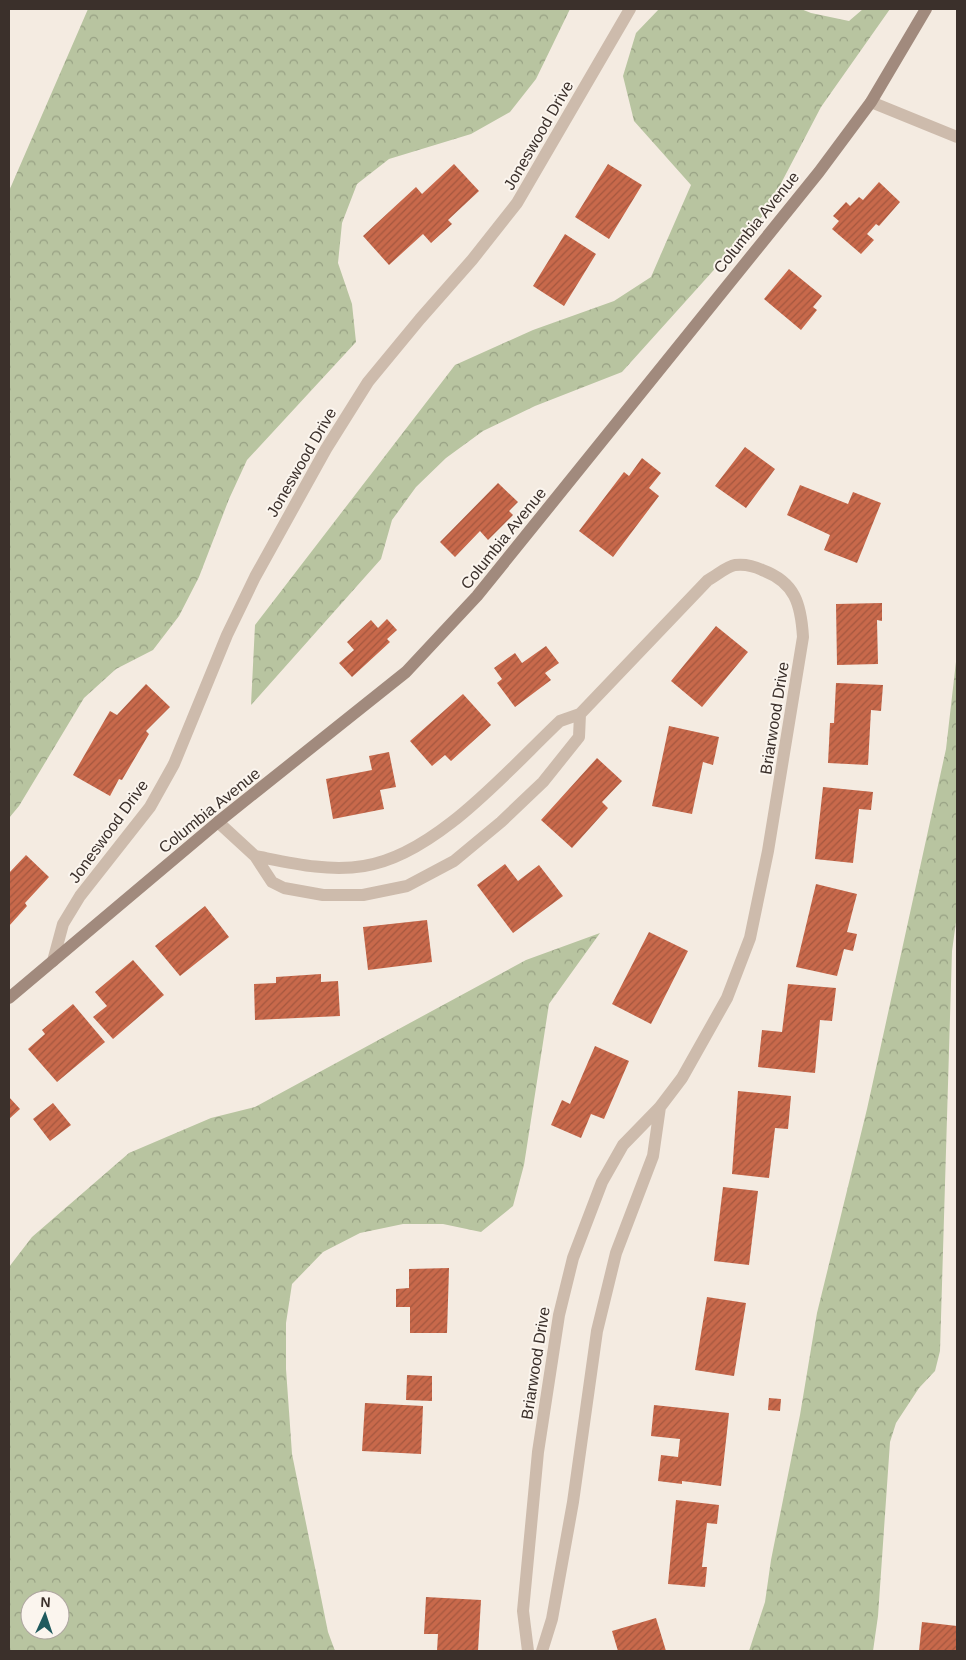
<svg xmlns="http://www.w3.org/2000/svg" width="966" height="1660" font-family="Helvetica,sans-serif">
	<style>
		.forest { fill: url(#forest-crowns); fill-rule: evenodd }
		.building { fill: url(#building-hatch) }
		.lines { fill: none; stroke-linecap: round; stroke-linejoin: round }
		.street { stroke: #cdbbac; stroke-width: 12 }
		.secondary { stroke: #a18a7d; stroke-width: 12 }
		.labels { text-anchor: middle; stroke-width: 4; stroke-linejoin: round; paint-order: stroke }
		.street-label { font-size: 16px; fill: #3b302b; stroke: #fbf5ee }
	</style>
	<defs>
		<pattern id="forest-crowns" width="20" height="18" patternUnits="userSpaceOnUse" patternTransform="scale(1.25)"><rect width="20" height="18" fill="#b8c4a0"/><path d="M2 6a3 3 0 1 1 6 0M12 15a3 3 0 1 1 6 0" fill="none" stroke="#97a083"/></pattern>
		<pattern id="building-hatch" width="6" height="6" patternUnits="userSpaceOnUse" patternTransform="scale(1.25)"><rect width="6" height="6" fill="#c8694b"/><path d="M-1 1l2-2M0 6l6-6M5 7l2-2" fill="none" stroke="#a4573f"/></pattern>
	</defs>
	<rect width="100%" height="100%" fill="#f4ebe1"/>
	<path class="forest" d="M88 9H570L536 79 510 112 471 134 389 159 357 184 342 223 338 263 352 304 356 342 247 460 229 499 199 577 179 616 153 650 116 669 84 698 19 806 9 818V191Z
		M659 9H801L811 13 849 21 863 9H890L821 107 766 212 622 372 535 406 483 431 446 458 416 487 392 520 381 559 251 705 255 625 455 365 533 330 614 301 651 277 691 185 634 121 623 76 636 33Z
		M957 653V915L952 951 940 1351 935 1371 919 1388 896 1423 890 1442 878 1616 873 1651H749L765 1602 771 1560 800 1415 817 1313 867 1109 946 749Z
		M600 933 549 1004 524 1165 513 1206 481 1232 443 1224H403L360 1233 323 1252 292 1284 286 1323V1369L292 1454 328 1632 335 1651H9V1267L32 1237 129 1153 211 1118 255 1107 526 960ZM30 1600H60V1630H30Z"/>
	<path class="building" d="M454 164 479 191 448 220 452 224 431 243 423 234 389 265 363 236 416 187 422 194Z
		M608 164 642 185 609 239 575 217Z
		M879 182 900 202 879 226 876 224 867 234 874 240 861 254 832 229 839 221 833 216 846 202 850 206 859 197 863 200Z
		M565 234 596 254 564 306 533 286Z
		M789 269 822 296 813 307 817 310 801 330 764 299Z
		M745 447 775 469 746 508 715 486Z
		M642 458 661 473 649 488 659 496 613 557 579 531 624 472 629 476Z
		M498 483 518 502 509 511 513 515 488 540 480 531 455 557 440 542Z
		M800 485 848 504 853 492 881 503 857 563 824 550 830 535 787 515Z
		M882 603V621L877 620 878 664 837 665 836 604Z
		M387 619 397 630 387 639 390 642 352 677 339 663 354 650 347 642 371 620 378 628Z
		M716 626 748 652 702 707 671 681Z
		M546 646 559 663 545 673 551 680 515 707 497 683 502 679 494 668 515 653 522 663Z
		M836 683 883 685 881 711 871 710 868 765 828 763 830 723H834Z
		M146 684 170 707 146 731 149 734 122 780 119 779 110 796 73 775 110 711 117 715Z
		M463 694 491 725 451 761 445 755 432 766 410 741Z
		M669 726 719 737 713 765 703 762 692 814 652 806Z
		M389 752 396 787 380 790 384 809 333 819 326 779 372 770 369 756Z
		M597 758 622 781 602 802 608 808 572 848 541 820Z
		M823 787 873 792 871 810 859 809 853 863 815 859Z
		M26 855 49 877 25 903 27 906 9 926V873Z
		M505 864 518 881 539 865 563 896 513 933 477 885Z
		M816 884 857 894 847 932 857 934 853 951 844 949 837 976 796 967Z
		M205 906 229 937 180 976 155 946Z
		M427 920 432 962 368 970 363 927Z
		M649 932 688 951 651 1024 612 1004Z
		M133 960 164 995 113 1039 93 1017 107 1006 95 992Z
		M321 974V982L338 981 340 1016 255 1020 254 984 276 983V977Z
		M788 984 836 988 832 1021 820 1020 815 1073 758 1067 762 1030 782 1032Z
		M73 1004 105 1042 57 1082 28 1049 45 1034 42 1030Z
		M595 1046 629 1061 604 1119 591 1114 581 1138 551 1125 562 1100 570 1104Z
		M738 1091 791 1096 788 1129 775 1128 769 1178 732 1174Z
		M9 1097 20 1109 9 1119Z
		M53 1103 71 1125 50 1141 33 1119Z
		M723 1187 758 1191 749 1265 714 1261Z
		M449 1268 447 1333H410V1307H396V1289L409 1288V1269Z
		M707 1297 746 1303 734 1376 695 1370Z
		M407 1375 432 1376V1401L406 1400Z
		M769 1398 781 1399 780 1411 768 1410Z
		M365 1403 423 1406 421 1454 362 1451Z
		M654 1405 729 1413 721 1486 682 1481V1484L658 1481 661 1455 678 1457 680 1439 651 1436Z
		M676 1500 719 1505 717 1524 707 1523 702 1567H707L705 1587 668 1584Z
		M426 1597 481 1600 478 1651H437L438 1634H424Z
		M656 1618 666 1651H618L612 1631Z
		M922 1622 957 1626V1651H919Z"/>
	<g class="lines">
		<path class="street" d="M871 102 957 137
			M218 822 255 856 272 882 284 888 323 895H363L407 886 454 861 501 822 543 782 579 737 580 714
			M255 856C291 863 328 872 364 866 436 855 508 770 560 721L580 714 708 580C716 576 727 566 735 565 744 564 754 566 762 570 795 582 801 604 803 637L768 851 750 938 727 998 682 1078 660 1107 623 1145 602 1182 573 1258 559 1315 538 1452 523 1611 528 1651
			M53 961 63 924 80 896 150 807 174 764 227 635 255 577 326 449 368 382 420 319 472 260 517 203 630 9
			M542 1651 552 1619 573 1502 597 1331 616 1253 653 1156 660 1107"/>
		<path class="secondary" d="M9 998 218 822 406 672 477 596 819 172 871 102 926 9"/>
	</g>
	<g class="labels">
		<g class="street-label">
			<text transform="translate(538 135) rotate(-60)" y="6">Joneswood Drive</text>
			<text transform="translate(756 222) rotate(-51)" y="6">Columbia Avenue</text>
			<text transform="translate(301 462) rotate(-60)" y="6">Joneswood Drive</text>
			<text transform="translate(503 538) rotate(-51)" y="6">Columbia Avenue</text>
			<text transform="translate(774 718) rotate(-81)" y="6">Briarwood Drive</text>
			<text transform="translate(209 810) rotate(-39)" y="6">Columbia Avenue</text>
			<text transform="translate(108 831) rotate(-54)" y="6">Joneswood Drive</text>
			<text transform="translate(535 1363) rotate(-81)" y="6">Briarwood Drive</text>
		</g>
	</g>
	<rect width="966" height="1660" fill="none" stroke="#3b302b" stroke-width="20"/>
	<g transform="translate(45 1615) rotate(3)"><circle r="24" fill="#fbf5ee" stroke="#aea6a0"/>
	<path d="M0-4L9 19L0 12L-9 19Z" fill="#1f5a5e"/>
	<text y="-8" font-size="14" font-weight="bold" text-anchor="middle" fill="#3b302b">N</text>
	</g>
</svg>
